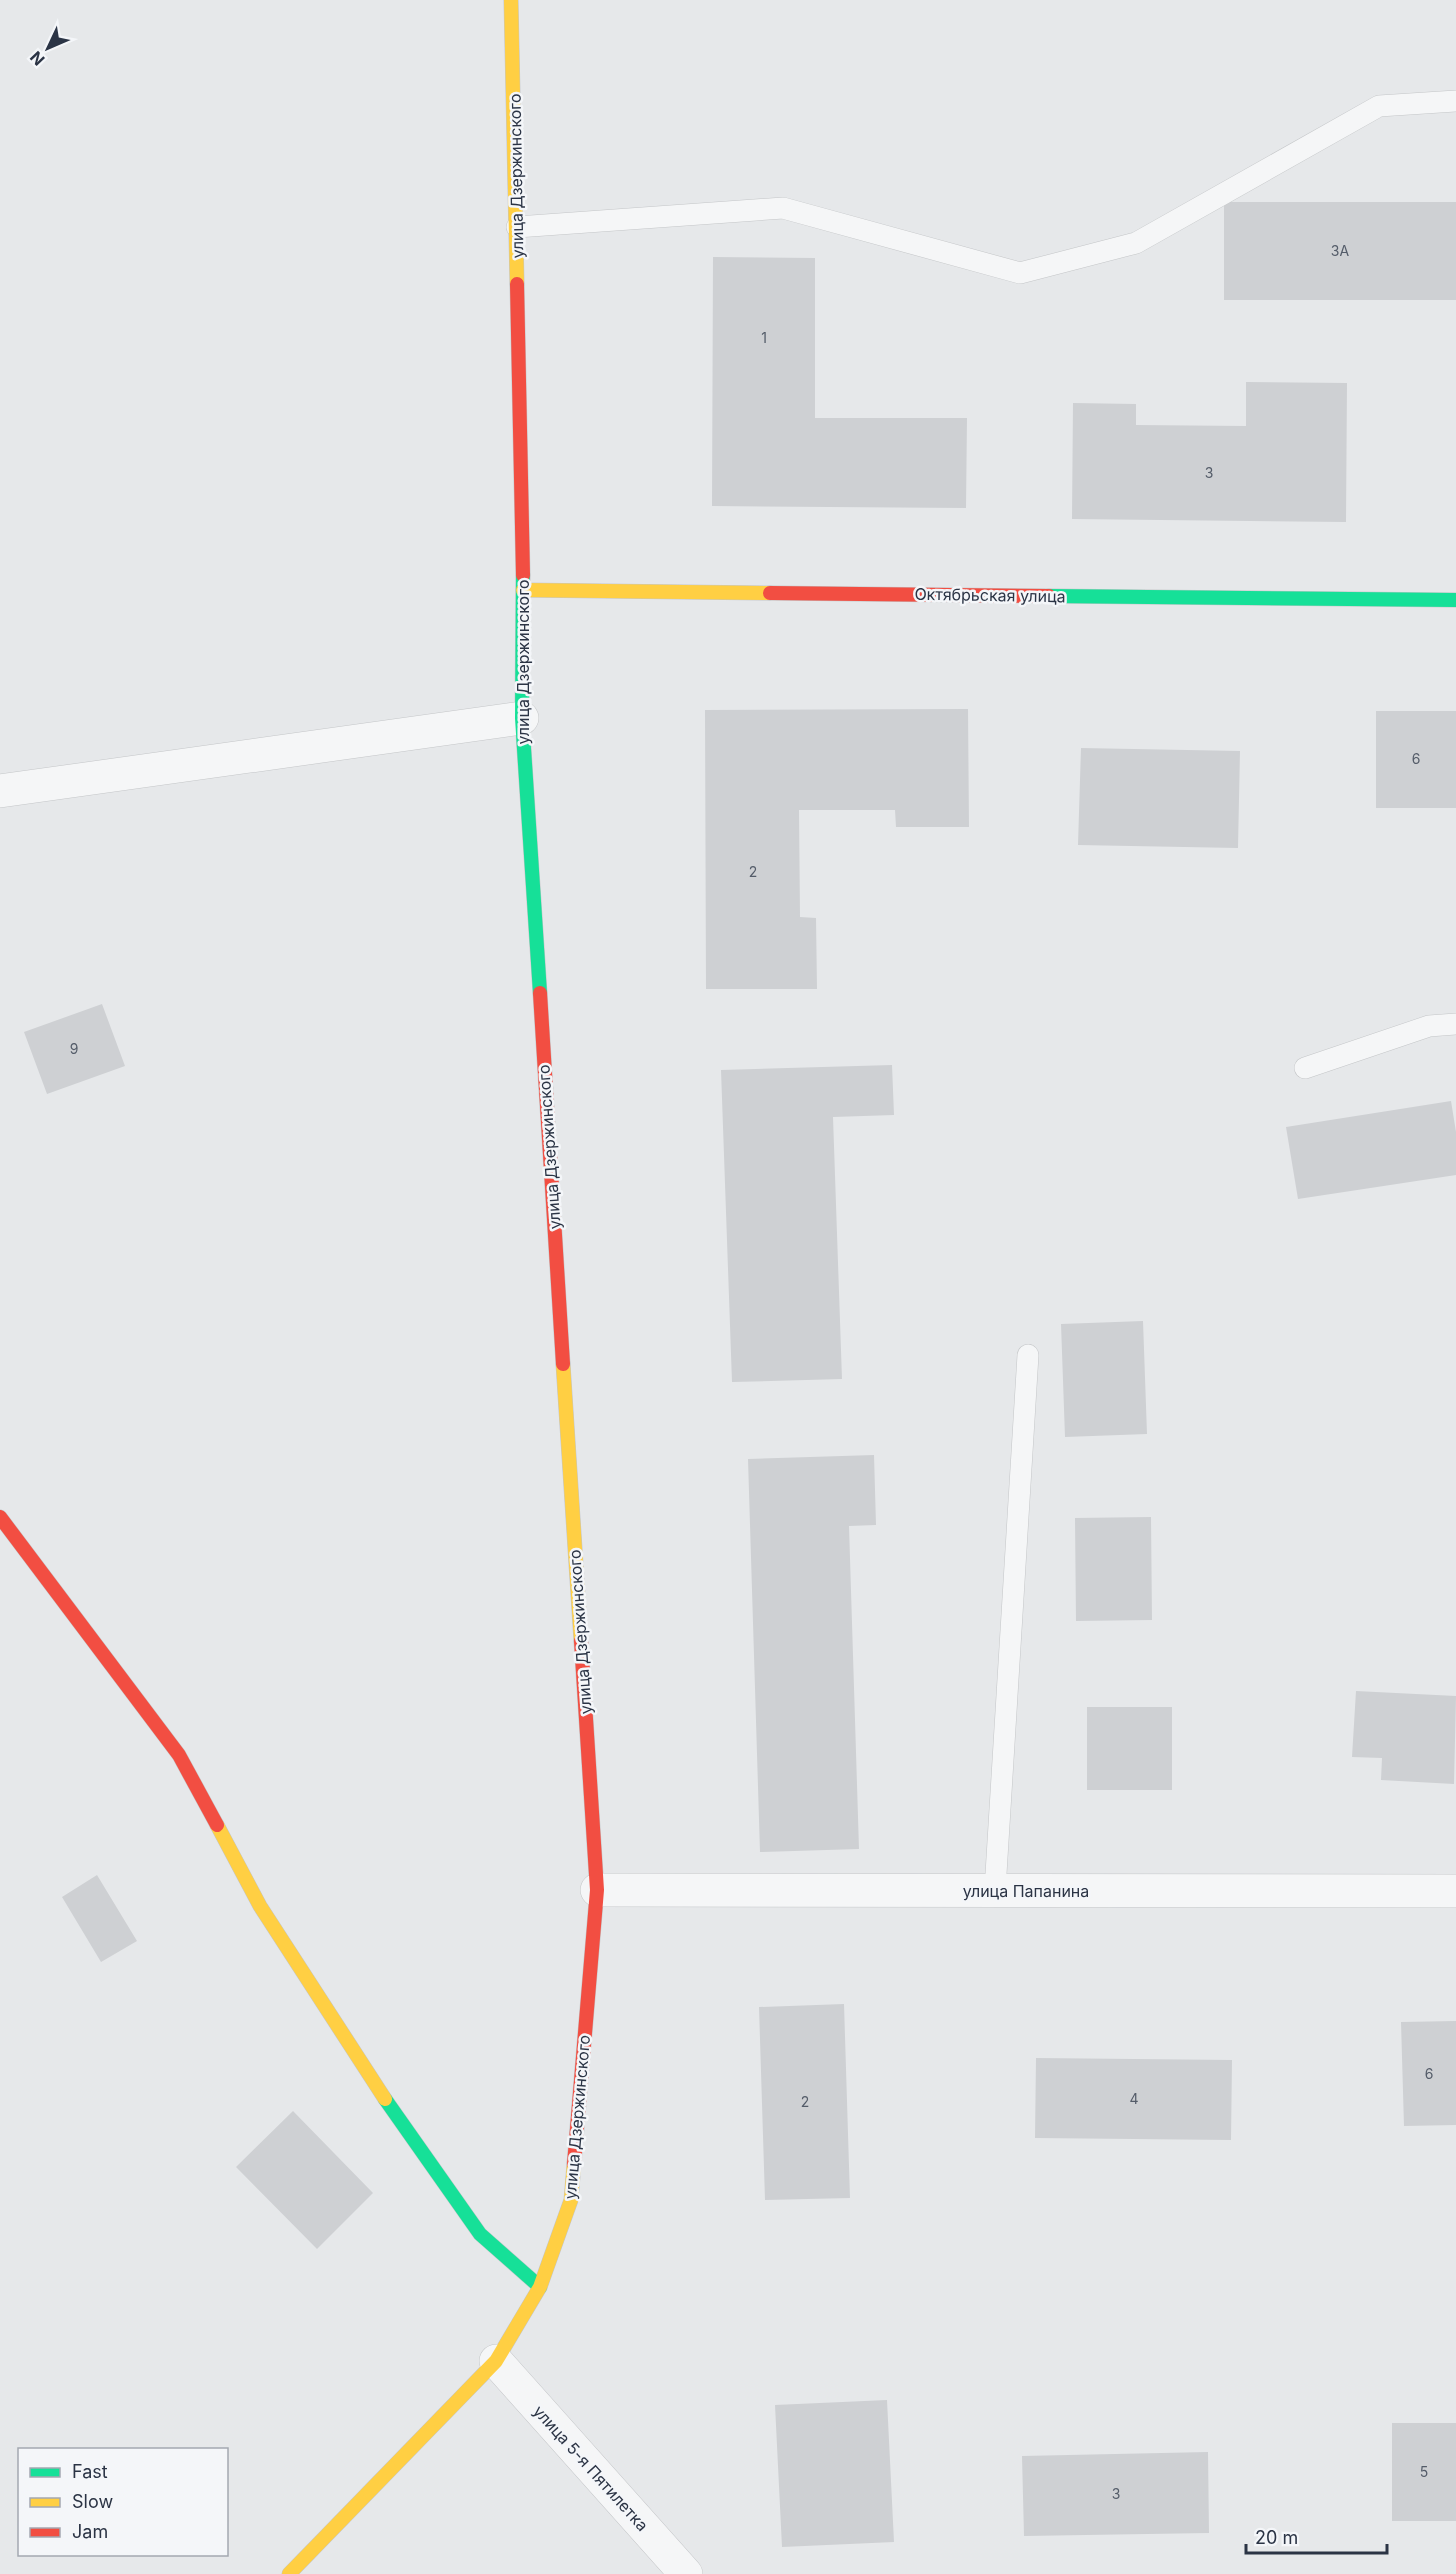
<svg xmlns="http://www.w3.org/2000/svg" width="1456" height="2574" font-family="Inter,sans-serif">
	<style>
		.building { fill: #ced0d3 }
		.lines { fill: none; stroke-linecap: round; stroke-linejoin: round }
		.lane-casing { stroke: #c4c6c8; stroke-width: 22 }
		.street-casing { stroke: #c4c6c8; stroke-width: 34 }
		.fast-casing { stroke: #c4c6c8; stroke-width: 15 }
		.slow-casing { stroke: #c4c6c8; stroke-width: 15 }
		.jam-casing { stroke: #c4c6c8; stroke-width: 15 }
		.lane { stroke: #f5f6f7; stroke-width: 21 }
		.street { stroke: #f5f6f7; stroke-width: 33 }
		.fast { stroke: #16e098; stroke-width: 14 }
		.slow { stroke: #ffcf43; stroke-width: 14 }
		.jam { stroke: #f24e42; stroke-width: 14 }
		.labels { text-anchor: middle; stroke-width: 5; stroke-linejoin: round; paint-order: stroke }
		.number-label { font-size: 14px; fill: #545c69 }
		.street-label { font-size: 16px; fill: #2b3445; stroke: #f4f6f9 }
	</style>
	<rect width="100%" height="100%" fill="#e6e8ea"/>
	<path class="building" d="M1224 202H1456V300H1224Z
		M713 257 815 258V418H967L966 508 712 506Z
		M1246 382 1347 383 1346 522 1072 519 1073 403 1136 404V425L1246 426Z
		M968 709 969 827H896L895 810H799L800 917 816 918 817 989H706L705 710Z
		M1376 711H1456V808H1376Z
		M1081 748 1240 751 1238 848 1078 845Z
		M102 1004 125 1066 47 1094 24 1032Z
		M892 1065 894 1115 833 1117 842 1379 732 1382 721 1070Z
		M1451 1101 1456 1132V1175L1298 1199 1286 1127Z
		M1143 1321 1147 1434 1065 1437 1061 1324Z
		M874 1455 876 1525 849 1526 859 1849 760 1852 748 1459Z
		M1151 1517 1152 1620 1076 1621 1075 1518Z
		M1356 1691 1456 1696 1454 1784 1381 1780 1382 1758 1352 1757Z
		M1087 1707H1172V1790H1087Z
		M97 1875 137 1941 101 1962 62 1897Z
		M844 2004 850 2198 765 2200 759 2007Z
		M1456 2021V2125L1404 2126 1401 2022Z
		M1036 2058 1232 2060 1231 2140 1035 2138Z
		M293 2111 373 2193 317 2249 236 2167Z
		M887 2400 894 2542 782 2547 775 2405Z
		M1392 2423H1456V2521H1392Z
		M1208 2452 1209 2533 1024 2536 1022 2456Z"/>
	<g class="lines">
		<g class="lane-casing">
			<path id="lane" d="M517 227 783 208 1020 273 1136 243 1379 106 1456 101
				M1305 1068 1429 1026 1456 1024
				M995 1890 1028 1355"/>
		</g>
		<g class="street-casing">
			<path id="street" d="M0 791 522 718
				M597 1890 1456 1891
				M496 2361 686 2574"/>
		</g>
		<g class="fast-casing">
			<path id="fast" d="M523 575 522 718 540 993
				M1049 596 1456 600
				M385 2099 480 2234 540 2287"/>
		</g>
		<g class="slow-casing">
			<path id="slow" d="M511 0 517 284
				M523 590 770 593
				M563 1364 581 1641
				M217 1825 260 1906 385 2099
				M289 2574 496 2361 540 2287 571 2200 574 2164"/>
		</g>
		<g class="jam-casing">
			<path id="jam" d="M517 284 523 575
				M770 593 1049 596
				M540 993 563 1364
				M0 1517 179 1755 217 1825
				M574 2164 597 1890 581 1641"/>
		</g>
		<use href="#lane" class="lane"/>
		<use href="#street" class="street"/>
		<use href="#fast" class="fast"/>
		<use href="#slow" class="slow"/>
		<use href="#jam" class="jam"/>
	</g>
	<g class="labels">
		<g class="number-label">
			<text x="1340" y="256">3А</text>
			<text x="764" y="343">1</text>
			<text x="1209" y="478">3</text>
			<text x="1416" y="764">6</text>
			<text x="753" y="877">2</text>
			<text x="74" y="1054">9</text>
			<text x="1429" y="2079">6</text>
			<text x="1134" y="2104">4</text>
			<text x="805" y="2107">2</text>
			<text x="1424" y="2477">5</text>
			<text x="1116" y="2499">3</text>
		</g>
		<g class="street-label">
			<text transform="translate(516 176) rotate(-91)" y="6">улица Дзержинского</text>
			<text transform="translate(990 595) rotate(1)" y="6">Октябрьская улица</text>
			<text transform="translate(523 662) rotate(-90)" y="6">улица Дзержинского</text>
			<text transform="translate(549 1147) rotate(-94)" y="6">улица Дзержинского</text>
			<text transform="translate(580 1632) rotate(-94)" y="6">улица Дзержинского</text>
			<text x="1026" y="1897">улица Папанина</text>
			<text transform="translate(577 2117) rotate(-85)" y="6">улица Дзержинского</text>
			<text transform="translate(591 2468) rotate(48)" y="6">улица 5-я Пятилетка</text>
		</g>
	</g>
	<rect x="18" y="2448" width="210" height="108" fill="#f4f6f9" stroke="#a4a8b1" stroke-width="1.5"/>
	<rect x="30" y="2468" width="30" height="9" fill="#16e098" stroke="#a4a8b1" stroke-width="1.5"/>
	<text x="72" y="2478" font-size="18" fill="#2b3445">Fast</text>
	<rect x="30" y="2498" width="30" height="9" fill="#ffcf43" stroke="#a4a8b1" stroke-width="1.5"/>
	<text x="72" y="2508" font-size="18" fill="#2b3445">Slow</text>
	<rect x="30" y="2528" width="30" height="9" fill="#f24e42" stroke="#a4a8b1" stroke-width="1.5"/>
	<text x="72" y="2538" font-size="18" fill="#2b3445">Jam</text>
	<g transform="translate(48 48) rotate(226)" stroke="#f4f6f9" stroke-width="4.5" paint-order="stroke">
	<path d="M0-4.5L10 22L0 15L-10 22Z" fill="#2b3445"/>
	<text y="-9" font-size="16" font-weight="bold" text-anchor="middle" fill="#2b3445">N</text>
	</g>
	<path d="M1246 2544v9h141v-9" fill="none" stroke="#2b3445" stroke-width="3"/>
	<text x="1255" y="2544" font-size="18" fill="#2b3445" stroke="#f4f6f9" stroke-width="4.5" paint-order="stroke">20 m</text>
</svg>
